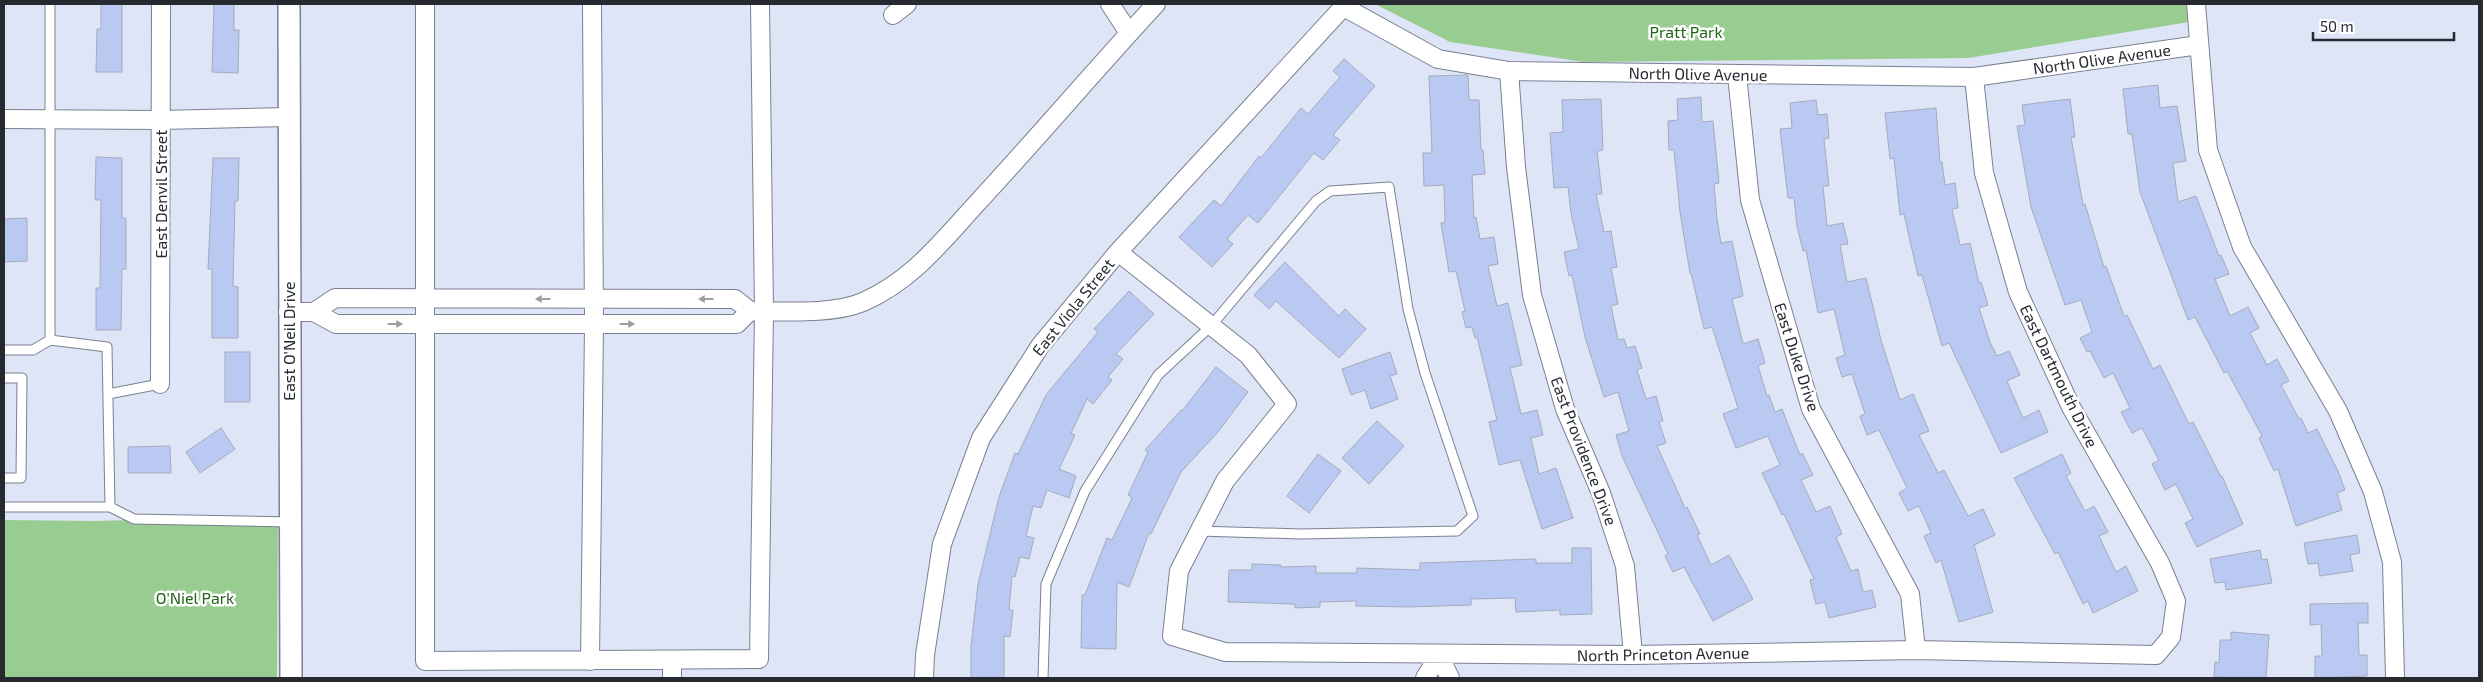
<svg xmlns="http://www.w3.org/2000/svg" width="2483" height="682" font-family="'Exo 2',sans-serif">
	<style>
		.green { fill: #98cc90 }
		.building { fill: #bac9f2; stroke: #a5abbd }
		.lines { fill: none; stroke-linecap: round; stroke-linejoin: round }
		.service-casing { stroke: #7a8091; stroke-width: 11 }
		.minor-casing { stroke: #7a8091; stroke-width: 20 }
		.tertiary-casing { stroke: #7a8091; stroke-width: 24 }
		.service { stroke: #fff; stroke-width: 9 }
		.minor { stroke: #fff; stroke-width: 18 }
		.tertiary { stroke: #fff; stroke-width: 21 }
		.oneway { fill: #9e9fa2 }
		.labels { text-anchor: middle; stroke-width: 5; stroke-linejoin: round; paint-order: stroke }
		.park-label { font-size: 16px; fill: #216517; stroke: #fff }
		.street-label { font-size: 16px; fill: #272930; stroke: #fff }
	</style>
	<rect width="100%" height="100%" fill="#dee5f7"/>
	<path class="green" d="M1375 4H2189V22L1968 58 1584 62 1450 42Z
		M278 516 277 678H4V520L95 521Z"/>
	<path class="building" d="M101 4H122V72H96L97 29H101Z
		M214 4H234V30H239L238 73 212 72Z
		M1344 59 1375 86 1333 135 1340 140 1323 160 1314 153 1258 223 1248 215 1227 239 1233 244 1212 267 1179 237 1214 200 1221 206 1259 156 1261 158 1301 108 1308 114 1340 77 1333 71Z
		M1468 75 1469 100H1479L1481 150H1483L1485 174 1472 175 1474 218 1476 217 1480 239 1494 237 1498 264 1488 266 1497 306 1508 303 1522 365 1510 368 1521 414 1537 410 1543 435 1531 438 1539 474 1556 468 1573 518 1542 529 1520 460 1499 465 1489 422 1497 420 1477 337 1475 338 1472 327 1466 328 1462 312 1465 311 1456 271 1449 272 1441 223 1445 222 1444 185 1424 186 1423 153H1432L1429 76Z
		M2158 85 2160 108 2177 106 2186 161 2173 163 2178 202 2196 196 2219 256 2221 255 2229 274 2215 279 2230 316 2248 307 2259 328 2250 333 2267 365 2277 359 2289 381 2281 385 2299 419 2301 418 2308 433 2317 429 2338 471 2345 490 2337 493 2342 510 2296 526 2278 469 2274 471 2259 438 2262 436 2227 371 2224 373 2195 317 2188 320 2140 192 2132 134H2128L2123 89Z
		M1701 97 1702 122 1713 121 1719 183 1714 184 1717 219 1721 243 1732 241 1743 296 1732 299 1743 344 1758 339 1765 363 1758 366 1767 396 1769 395 1775 412 1782 409 1800 455 1802 453 1813 475 1801 480 1816 512 1830 506 1842 534 1836 537 1851 571 1858 569 1863 592 1872 590 1876 607 1829 618 1825 602 1816 604 1810 580 1814 579 1784 514 1782 515 1762 473 1780 465 1768 436 1736 448 1723 414 1738 408 1712 327 1704 329 1691 273H1690L1680 212 1674 150H1669L1668 121 1678 120 1677 99Z
		M1601 99 1603 150 1597 151 1602 194H1596L1604 232 1611 231 1617 267 1611 268 1618 304 1611 306 1618 340 1624 339 1627 348 1635 346 1642 368 1637 370 1646 399 1656 396 1663 421 1659 422 1666 443 1657 446 1685 508 1687 507 1700 534 1697 535 1711 565 1729 555 1753 599 1713 621 1684 567 1673 572 1665 556 1668 554 1622 456 1616 435 1629 431 1618 392 1604 397 1585 337 1572 275 1569 276 1564 252 1579 249 1571 213 1568 187 1554 188 1550 133 1563 132 1562 100Z
		M2070 99 2075 137H2071L2083 205 2085 204 2104 267 2106 266 2124 316 2127 315 2153 369 2160 365 2189 424 2193 422 2221 477 2222 476 2243 524 2197 547 2185 523 2193 519 2176 484 2165 490 2152 464 2159 460 2142 428 2132 433 2121 412 2130 408 2113 373 2104 378 2090 351 2087 352 2080 338 2092 332 2081 300 2065 305 2031 207 2017 126 2025 125 2022 105Z
		M1816 100 1818 115 1827 114 1829 138 1824 139 1829 186H1823L1827 226 1843 223 1848 244 1840 245 1847 282 1866 278 1881 340 1900 400 1913 394 1929 431 1919 435 1938 473 1944 470 1968 516 1983 509 1995 535 1974 545 1993 612 1959 622 1941 560 1936 563 1924 536 1931 533 1919 506 1908 511 1899 493 1907 488 1879 430 1867 435 1860 416 1865 414 1852 374 1842 377 1836 358 1845 355 1834 309 1818 313 1806 250 1803 251 1797 226 1794 198H1788L1780 129 1792 128 1790 103Z
		M1936 108 1940 162H1942L1945 185 1955 183 1958 208 1952 209 1960 245 1970 243 1979 283 1981 282 1988 305 1979 308 1990 342 1997 356 2009 351 2020 375 2007 381 2023 418 2039 410 2048 432 2001 453 1949 343 1942 346 1922 275 1918 276 1904 214 1900 215 1894 158 1890 159 1885 113Z
		M96 157 122 158V218H126V269H122L121 330H96V288H100L101 200H95Z
		M213 158H239L238 201H235L233 286 238 287V338H212V269H208Z
		M27 218V261L4 262V219Z
		M1285 262 1339 316 1345 309 1366 329 1339 358 1276 301 1269 309 1254 295Z
		M1129 291 1154 314 1116 354 1123 359 1108 377 1112 380 1093 404 1087 399 1071 433 1075 435 1059 469 1076 476 1069 498 1047 490 1041 508 1033 506 1026 536 1034 538 1029 559 1020 557 1015 577 1012 576 1009 610H1013L1010 637 1004 636V678H971V646L978 584 999 497 1015 453 1018 454 1046 395 1098 332 1094 329Z
		M225 352H250V402H225Z
		M1390 352 1397 374 1390 376 1398 399 1371 409 1365 390 1351 395 1342 369Z
		M1216 367 1248 392 1218 432 1181 472 1151 534 1149 533 1129 587 1117 582 1116 649 1081 648 1082 595H1085L1107 538 1112 540 1132 498 1128 495 1148 452 1145 450 1181 410 1182 411Z
		M1377 421 1404 446 1369 484 1342 458Z
		M221 428 235 449 200 473 186 452Z
		M170 446 171 473H128V447Z
		M1318 454 1341 471 1309 513 1287 496Z
		M2062 454 2071 473 2066 476 2085 511 2094 506 2108 532 2099 536 2116 572 2126 566 2138 591 2093 613 2088 601 2083 604 2058 552 2055 554 2014 478Z
		M2357 535 2360 553 2350 555 2353 571 2320 576 2318 563 2308 564 2304 543Z
		M1572 548H1591L1592 614 1560 615V610L1516 612 1515 598 1471 599V605L1409 607 1356 606V601L1320 602V607L1295 608V604L1228 602 1229 570H1252V564L1281 565V567L1316 566V573H1357V568L1420 570V563L1536 559V563H1572Z
		M2260 550 2262 560 2267 559 2272 583 2226 590 2225 582 2215 583 2210 559Z
		M2368 603V623H2358L2359 655H2367V676L2315 678V656H2322L2321 624 2310 625V604Z
		M2231 632 2269 635 2266 678 2214 677 2215 662 2219 663 2220 640H2231Z"/>
	<g class="lines">
		<g class="service-casing">
			<path id="service" d="M50 340 107 347 110 507
				M4 350H33L50 340V4
				M4 378H22L21 478H4
				M108 394 160 384
				M4 507H110L134 519 290 522
				M1043 678 1046 584 1085 491 1158 375 1211 326 1316 201 1330 191 1389 187 1408 309 1425 373 1473 516 1457 531 1301 534 1199 531"/>
		</g>
		<g class="minor-casing">
			<path id="minor" d="M425 4V661L759 659 764 311 760 4
				M1110 4 1129 33
				M2196 4 2208 150 2242 247 2338 411 2373 492 2392 562 2395 678
				M1344 7 1438 59 1509 71 1974 77 2199 45
				M893 15 907 4
				M1509 71 1516 167 1532 295 1565 409 1601 493 1625 566 1633 655
				M1737 75 1750 200 1811 409 1910 594 1916 650
				M4 119 161 120 289 117
				M1118 252 1248 355 1287 404 1225 481 1179 571 1172 636 1225 652 1633 655 1916 650 2156 655 2171 637 2176 601 2160 563 2071 407 2018 292 1984 173 1974 77
				M288 312H314L336 324H737L750 311
				M314 312 335 298 735 299 750 311C783 311 832 315 863 302 913 280 943 240 979 201 1039 136 1096 69 1156 4
				M160 384 161 4
				M590 661 594 324 592 4
				M672 661V678
				M924 678 925 655 942 544 981 438 1040 346 1118 252 1346 4
				M1425 678 1439 655 1450 678"/>
		</g>
		<g class="tertiary-casing">
			<path id="tertiary" d="M289 4 291 678"/>
		</g>
		<use href="#service" class="service"/>
		<use href="#minor" class="minor"/>
		<use href="#tertiary" class="tertiary"/>
	</g>
	<defs><path id="oneway-solid" d="M-6-.8H1V-3.2L6.5 0L1 3.2V.8H-6Z" transform="scale(1.25)"/></defs>
	<g class="oneway">
		<use href="#oneway-solid" transform="translate(543 299) rotate(180)"/>
		<use href="#oneway-solid" transform="translate(706 299) rotate(180)"/>
		<use href="#oneway-solid" transform="translate(395 324)"/>
		<use href="#oneway-solid" transform="translate(627 324)"/>
	</g>
	<g class="labels">
		<g class="park-label">
			<text x="1686" y="38">Pratt Park</text>
			<text x="195" y="604">O'Niel Park</text>
		</g>
		<g class="street-label">
			<text transform="translate(2102 59) rotate(-8)" y="6">North Olive Avenue</text>
			<text transform="translate(1698 74) rotate(1)" y="6">North Olive Avenue</text>
			<text transform="translate(161 194) rotate(-90)" y="6">East Denvil Street</text>
			<text transform="translate(1073 307) rotate(-51)" y="6">East Viola Street</text>
			<text transform="translate(289 341) rotate(-90)" y="6">East O'Neil Drive</text>
			<text transform="translate(1797 357) rotate(72)" y="6">East Duke Drive</text>
			<text transform="translate(2059 376) rotate(64)" y="6">East Dartmouth Drive</text>
			<text transform="translate(1584 451) rotate(69)" y="6">East Providence Drive</text>
			<text transform="translate(1663 654) rotate(-1)" y="6">North Princeton Avenue</text>
		</g>
	</g>
	<rect width="2483" height="682" fill="none" stroke="#272930" stroke-width="10"/>
	<path d="M2313 32v8h141v-8" fill="none" stroke="#272930" stroke-width="2.5"/>
	<text x="2320" y="32" font-size="15" fill="#272930" stroke="#ffffff" stroke-width="4" paint-order="stroke">50 m</text>
</svg>
